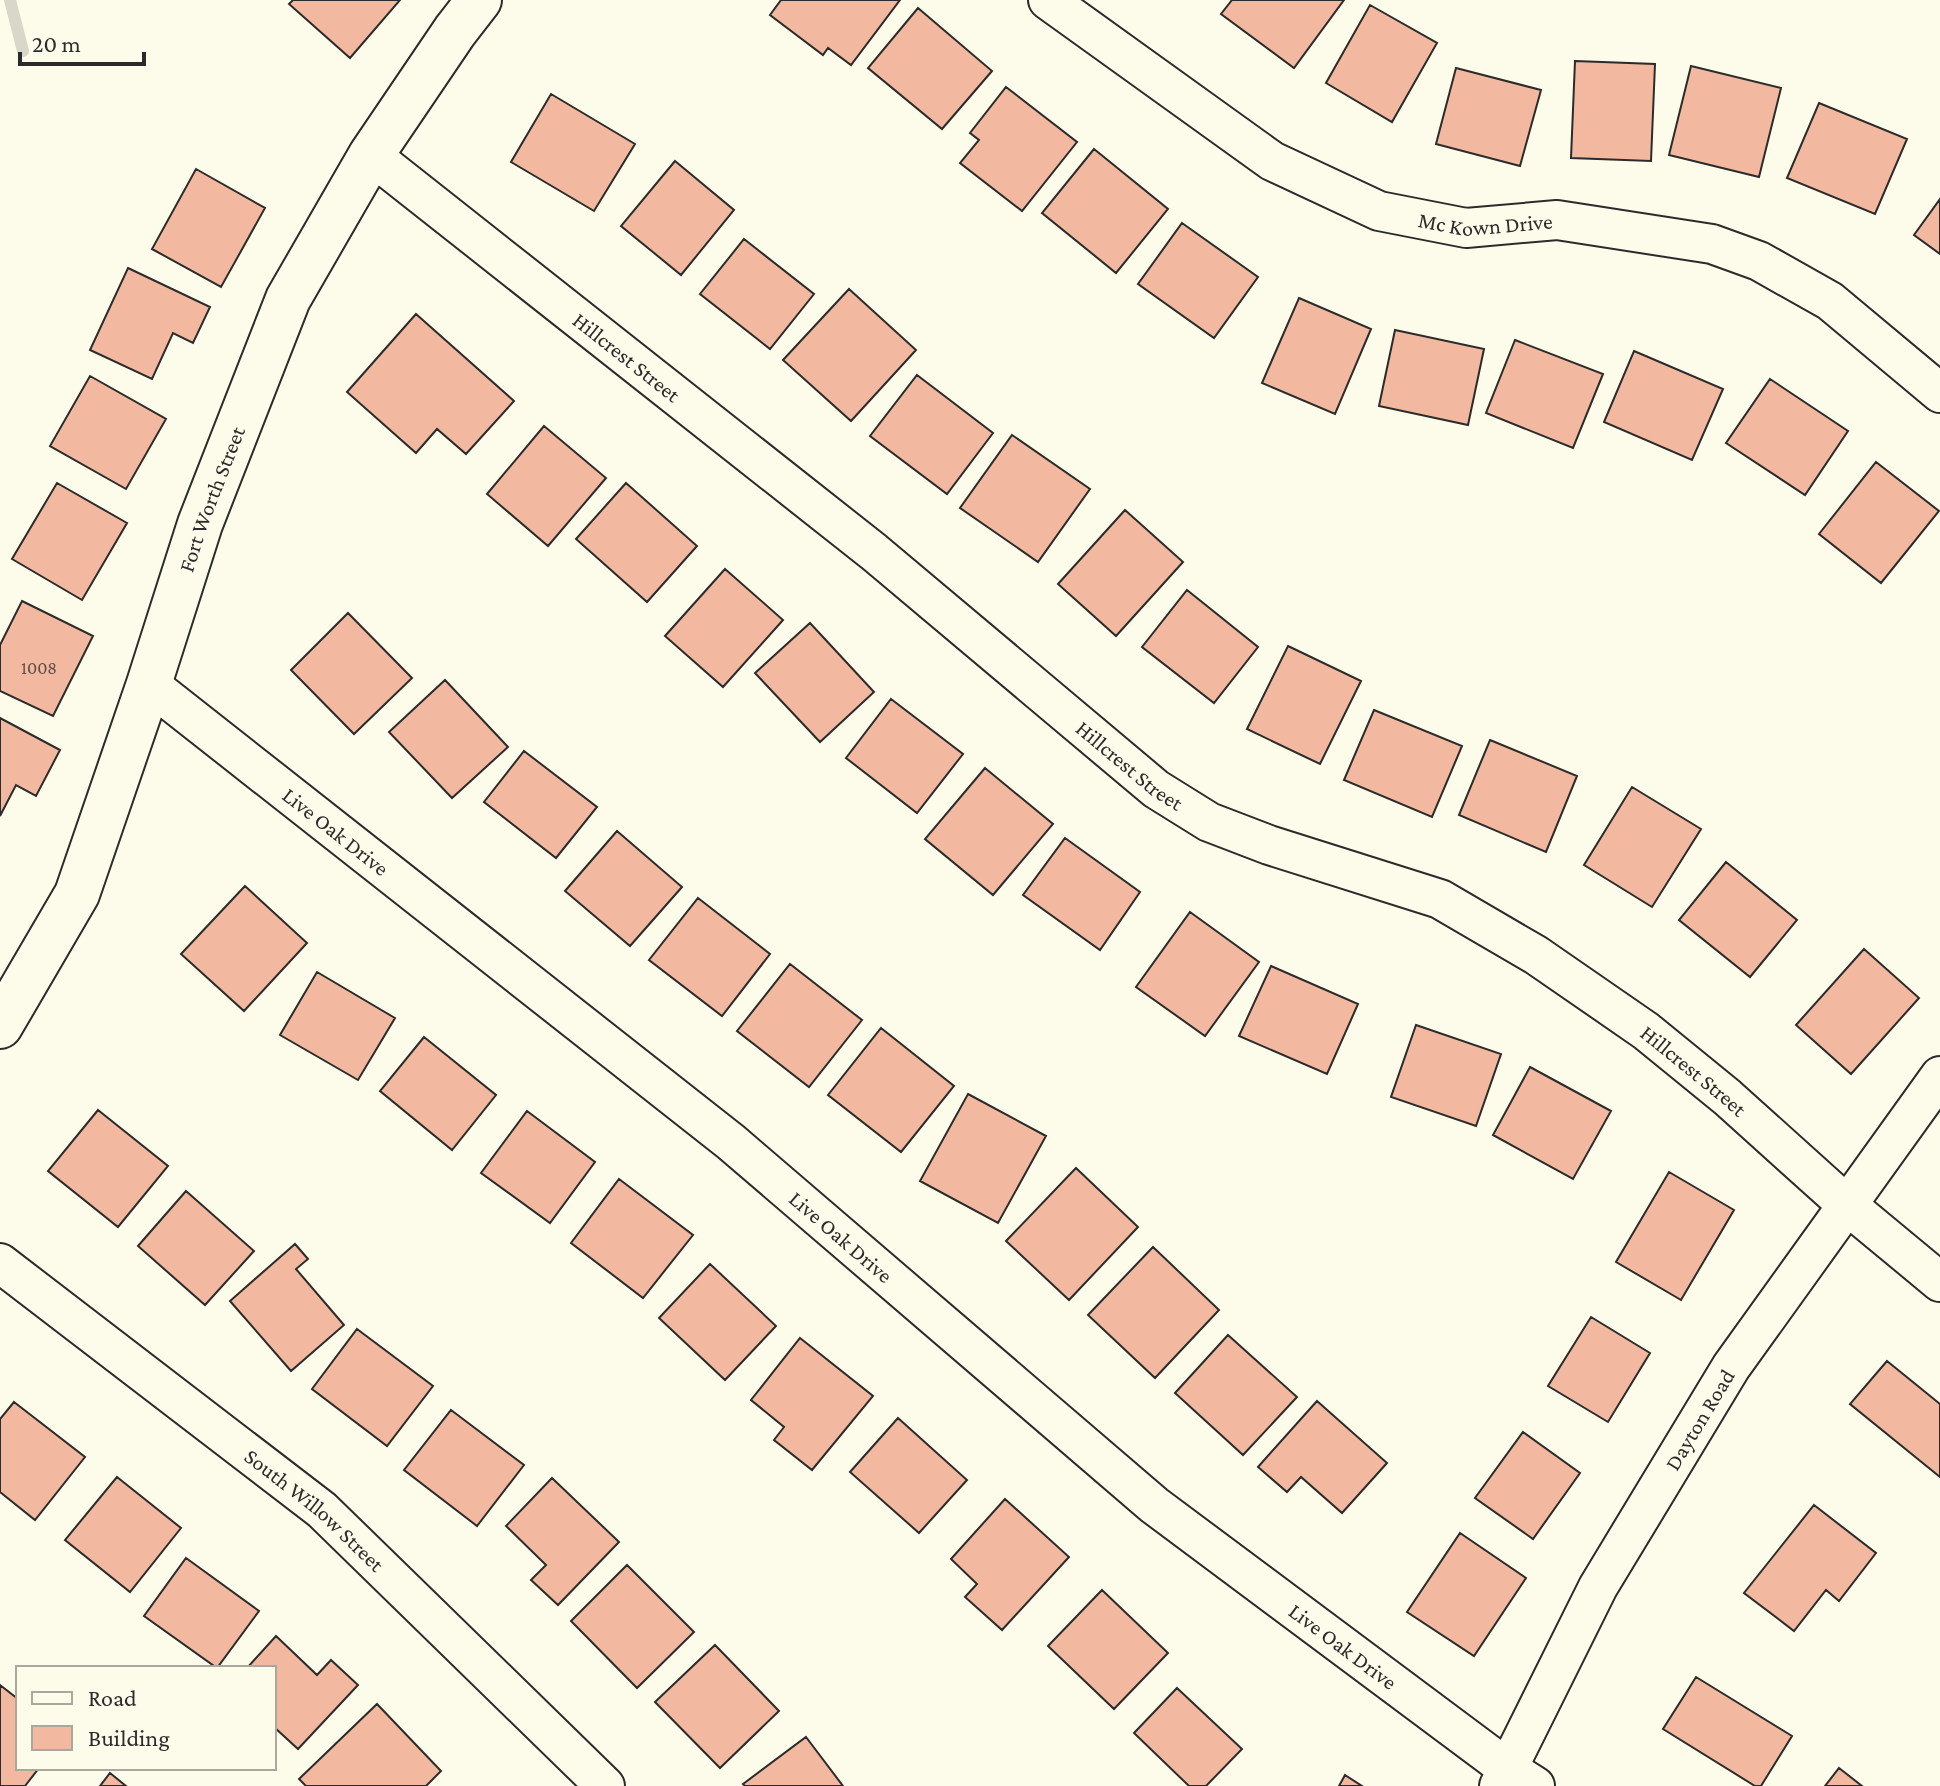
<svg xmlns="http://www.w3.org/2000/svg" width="1940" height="1786" font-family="'Crimson Pro',serif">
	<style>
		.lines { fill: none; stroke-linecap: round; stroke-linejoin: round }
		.stream { stroke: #d8d7c9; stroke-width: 12 }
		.building { fill: #f2b8a0; stroke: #2b2b2b; stroke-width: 2 }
		.street-casing { stroke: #2b2b2b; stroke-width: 42 }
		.secondary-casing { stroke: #2b2b2b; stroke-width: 48 }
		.street { stroke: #fdfbea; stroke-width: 38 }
		.secondary { stroke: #fdfbea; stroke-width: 44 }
		.labels { text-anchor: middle; stroke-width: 6; stroke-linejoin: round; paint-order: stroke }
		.number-label { font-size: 18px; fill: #5d4e48 }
		.street-label { font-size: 22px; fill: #2b2b2b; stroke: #fdfbea }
	</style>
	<rect width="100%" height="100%" fill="#fdfbea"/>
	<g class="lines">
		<path class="stream" d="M10 0 23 51"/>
	</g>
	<path class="building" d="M293 0H400L350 58 289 4Z
		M781 0H900L851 65 828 48 823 55 770 15Z
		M1232 0H1344L1294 68 1221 14Z
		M1370 5 1437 43 1392 122 1326 83Z
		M918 8 992 71 942 129 868 68Z
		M1575 61 1655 64 1651 161 1571 158Z
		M1691 66 1781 88 1759 177 1669 155Z
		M1456 68 1541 90 1520 166 1436 144Z
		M1006 87 1077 142 1022 211 960 163 979 140 970 133Z
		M551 94 635 144 594 211 511 162Z
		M1819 103 1907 139 1875 214 1787 178Z
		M1094 149 1168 209 1116 273 1042 213Z
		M675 161 734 210 681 275 621 226Z
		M196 169 265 208 221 287 152 249Z
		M1940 199V254L1914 235Z
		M1182 223 1258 277 1214 338 1138 284Z
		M744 239 814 294 770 349 700 294Z
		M128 268 210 307 193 343 173 333 152 379 90 350Z
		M849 289 916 350 851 421 783 360Z
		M1299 298 1371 329 1335 414 1262 383Z
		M416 314 514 401 466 454 437 429 416 453 347 392Z
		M1395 330 1484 349 1468 425 1379 406Z
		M1515 340 1603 374 1573 448 1486 413Z
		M1634 351 1723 389 1692 460 1604 422Z
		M917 375 993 433 947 494 870 436Z
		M90 376 166 419 126 489 50 446Z
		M1770 379 1848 431 1805 495 1726 443Z
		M544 426 606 478 548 546 487 494Z
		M1012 435 1090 489 1038 562 960 508Z
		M1876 462 1939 511 1881 583 1819 534Z
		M57 483 127 523 82 600 12 559Z
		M626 483 697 546 647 602 576 539Z
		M1125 510 1183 562 1116 636 1058 584Z
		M725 569 783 620 723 687 665 636Z
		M1187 590 1258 647 1214 703 1142 647Z
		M22 601 93 636 53 716 0 691V645Z
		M348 613 412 678 354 734 291 670Z
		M810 623 874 692 820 742 755 673Z
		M1288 646 1361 681 1320 764 1247 729Z
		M445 680 508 747 452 798 389 732Z
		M891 699 963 754 917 813 846 758Z
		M1374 710 1462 746 1432 817 1344 780Z
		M0 718 60 750 36 796 16 785 0 816Z
		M1490 740 1577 776 1546 852 1459 815Z
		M524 751 597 807 556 858 484 802Z
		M985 768 1053 824 993 895 925 839Z
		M1632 787 1701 829 1652 907 1584 865Z
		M617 831 682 887 630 946 565 891Z
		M1065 838 1140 892 1100 950 1023 895Z
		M1726 862 1797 920 1750 977 1679 920Z
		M245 886 307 943 244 1011 181 954Z
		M698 898 770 954 722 1016 649 960Z
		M1190 912 1259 962 1205 1036 1136 987Z
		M1864 949 1919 998 1851 1074 1796 1025Z
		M790 964 862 1020 809 1087 737 1031Z
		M1271 966 1358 1004 1327 1074 1239 1036Z
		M317 972 395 1018 358 1080 280 1035Z
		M1416 1025 1501 1054 1476 1126 1391 1097Z
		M881 1028 954 1086 901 1152 828 1095Z
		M424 1037 496 1095 452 1150 380 1091Z
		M1530 1067 1611 1111 1573 1179 1493 1135Z
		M968 1094 1046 1136 998 1223 920 1181Z
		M98 1110 168 1166 118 1227 48 1171Z
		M527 1111 595 1162 550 1223 481 1173Z
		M1076 1168 1138 1227 1069 1300 1006 1241Z
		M1669 1172 1734 1210 1681 1300 1616 1262Z
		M619 1179 693 1235 643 1298 571 1243Z
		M186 1191 254 1251 205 1305 138 1246Z
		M295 1244 308 1259 296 1269 344 1325 291 1371 230 1301Z
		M1153 1247 1219 1310 1155 1378 1088 1315Z
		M710 1264 776 1326 725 1380 659 1318Z
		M1591 1317 1650 1353 1608 1422 1548 1386Z
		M357 1329 433 1386 387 1446 312 1389Z
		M1228 1335 1297 1397 1243 1455 1175 1393Z
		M800 1338 873 1396 812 1470 774 1440 784 1427 751 1400Z
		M1887 1361 1940 1404V1477L1850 1404Z
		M1317 1401 1387 1463 1342 1513 1301 1477 1287 1492 1258 1467Z
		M14 1402 85 1457 35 1520 0 1492V1419Z
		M451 1410 524 1465 477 1526 404 1470Z
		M898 1418 967 1480 919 1533 850 1472Z
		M1523 1432 1580 1473 1533 1539 1475 1498Z
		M117 1477 181 1528 130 1592 65 1540Z
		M552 1478 619 1542 558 1605 531 1580 546 1565 506 1526Z
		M1005 1499 1069 1557 1002 1630 965 1597 977 1584 951 1559Z
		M1814 1505 1876 1553 1839 1601 1826 1590 1794 1631 1744 1593Z
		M1460 1533 1526 1578 1474 1656 1407 1612Z
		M186 1558 259 1611 217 1668 144 1616Z
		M627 1565 694 1632 637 1688 571 1621Z
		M1102 1590 1168 1653 1114 1709 1048 1646Z
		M276 1636 317 1675 331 1660 358 1685 298 1749 274 1727V1668H247Z
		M715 1645 779 1711 720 1768 655 1702Z
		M1696 1677 1792 1736 1761 1786H1755L1663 1729Z
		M0 1685 18 1699V1768H39L25 1786H0Z
		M1177 1688 1242 1749 1206 1786H1189L1134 1733Z
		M377 1704 441 1771 426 1786H306L299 1779Z
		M806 1737 843 1786H745L743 1784Z
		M1839 1768 1862 1786H1825Z
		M110 1773 126 1786H100Z
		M1345 1775 1362 1786H1339Z"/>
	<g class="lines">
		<g class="street-casing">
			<g id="street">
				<path id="s1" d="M1048 0 1272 161 1379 211 1466 228 1557 220 1712 244 1759 261 1830 301 1940 393"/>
				<path id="s2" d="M371 155 874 552 1156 789 1209 822 1269 845 1440 899 1536 955 1646 1031 1727 1097 1847 1205 1940 1282"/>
				<path id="s3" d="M149 684 731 1142 1154 1505 1508 1769 1535 1786"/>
				<path id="s4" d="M0 1263 322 1510 605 1786"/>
				<path id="s5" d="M1499 1786 1598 1587 1731 1367 1940 1076"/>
			</g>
		</g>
		<g class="secondary-casing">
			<g id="secondary">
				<path id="s6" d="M0 1026 77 894 149 684 200 524 288 299 371 155 455 31 479 0"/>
			</g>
		</g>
		<use href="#street" class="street"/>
		<use href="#secondary" class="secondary"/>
	</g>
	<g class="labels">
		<g class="number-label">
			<text x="39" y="674">1008</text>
		</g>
		<g class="street-label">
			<text dy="8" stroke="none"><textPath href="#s1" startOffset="502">Mc Kown Drive</textPath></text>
			<text dy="8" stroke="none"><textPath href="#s2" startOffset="326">Hillcrest Street</textPath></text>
			<text dy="8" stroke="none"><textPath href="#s6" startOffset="570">Fort Worth Street</textPath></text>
			<text dy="8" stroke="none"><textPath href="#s2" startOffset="974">Hillcrest Street</textPath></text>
			<text dy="8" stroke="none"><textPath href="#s3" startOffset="238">Live Oak Drive</textPath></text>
			<text dy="8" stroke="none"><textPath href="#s2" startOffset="1622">Hillcrest Street</textPath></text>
			<text dy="8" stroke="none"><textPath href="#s3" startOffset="886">Live Oak Drive</textPath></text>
			<text dy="8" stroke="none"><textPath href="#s5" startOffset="418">Dayton Road</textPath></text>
			<text dy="8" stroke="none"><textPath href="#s4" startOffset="400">South Willow Street</textPath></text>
			<text dy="8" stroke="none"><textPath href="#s3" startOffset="1534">Live Oak Drive</textPath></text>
		</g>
	</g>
	<rect x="16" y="1666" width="260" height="104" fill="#fdfbea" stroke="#a9a89e" stroke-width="2"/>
	<rect x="32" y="1692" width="40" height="12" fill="#fdfbea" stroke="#a9a89e" stroke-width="2"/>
	<text x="88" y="1706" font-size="24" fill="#2b2b2b">Road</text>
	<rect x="32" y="1726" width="40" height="24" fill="#f2b8a0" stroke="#a9a89e" stroke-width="2"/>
	<text x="88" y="1746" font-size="24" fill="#2b2b2b">Building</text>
	<path d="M20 52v12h124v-12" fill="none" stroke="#2b2b2b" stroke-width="4"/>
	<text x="32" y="52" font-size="24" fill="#2b2b2b" stroke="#fdfbea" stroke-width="6" paint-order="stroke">20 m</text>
</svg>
